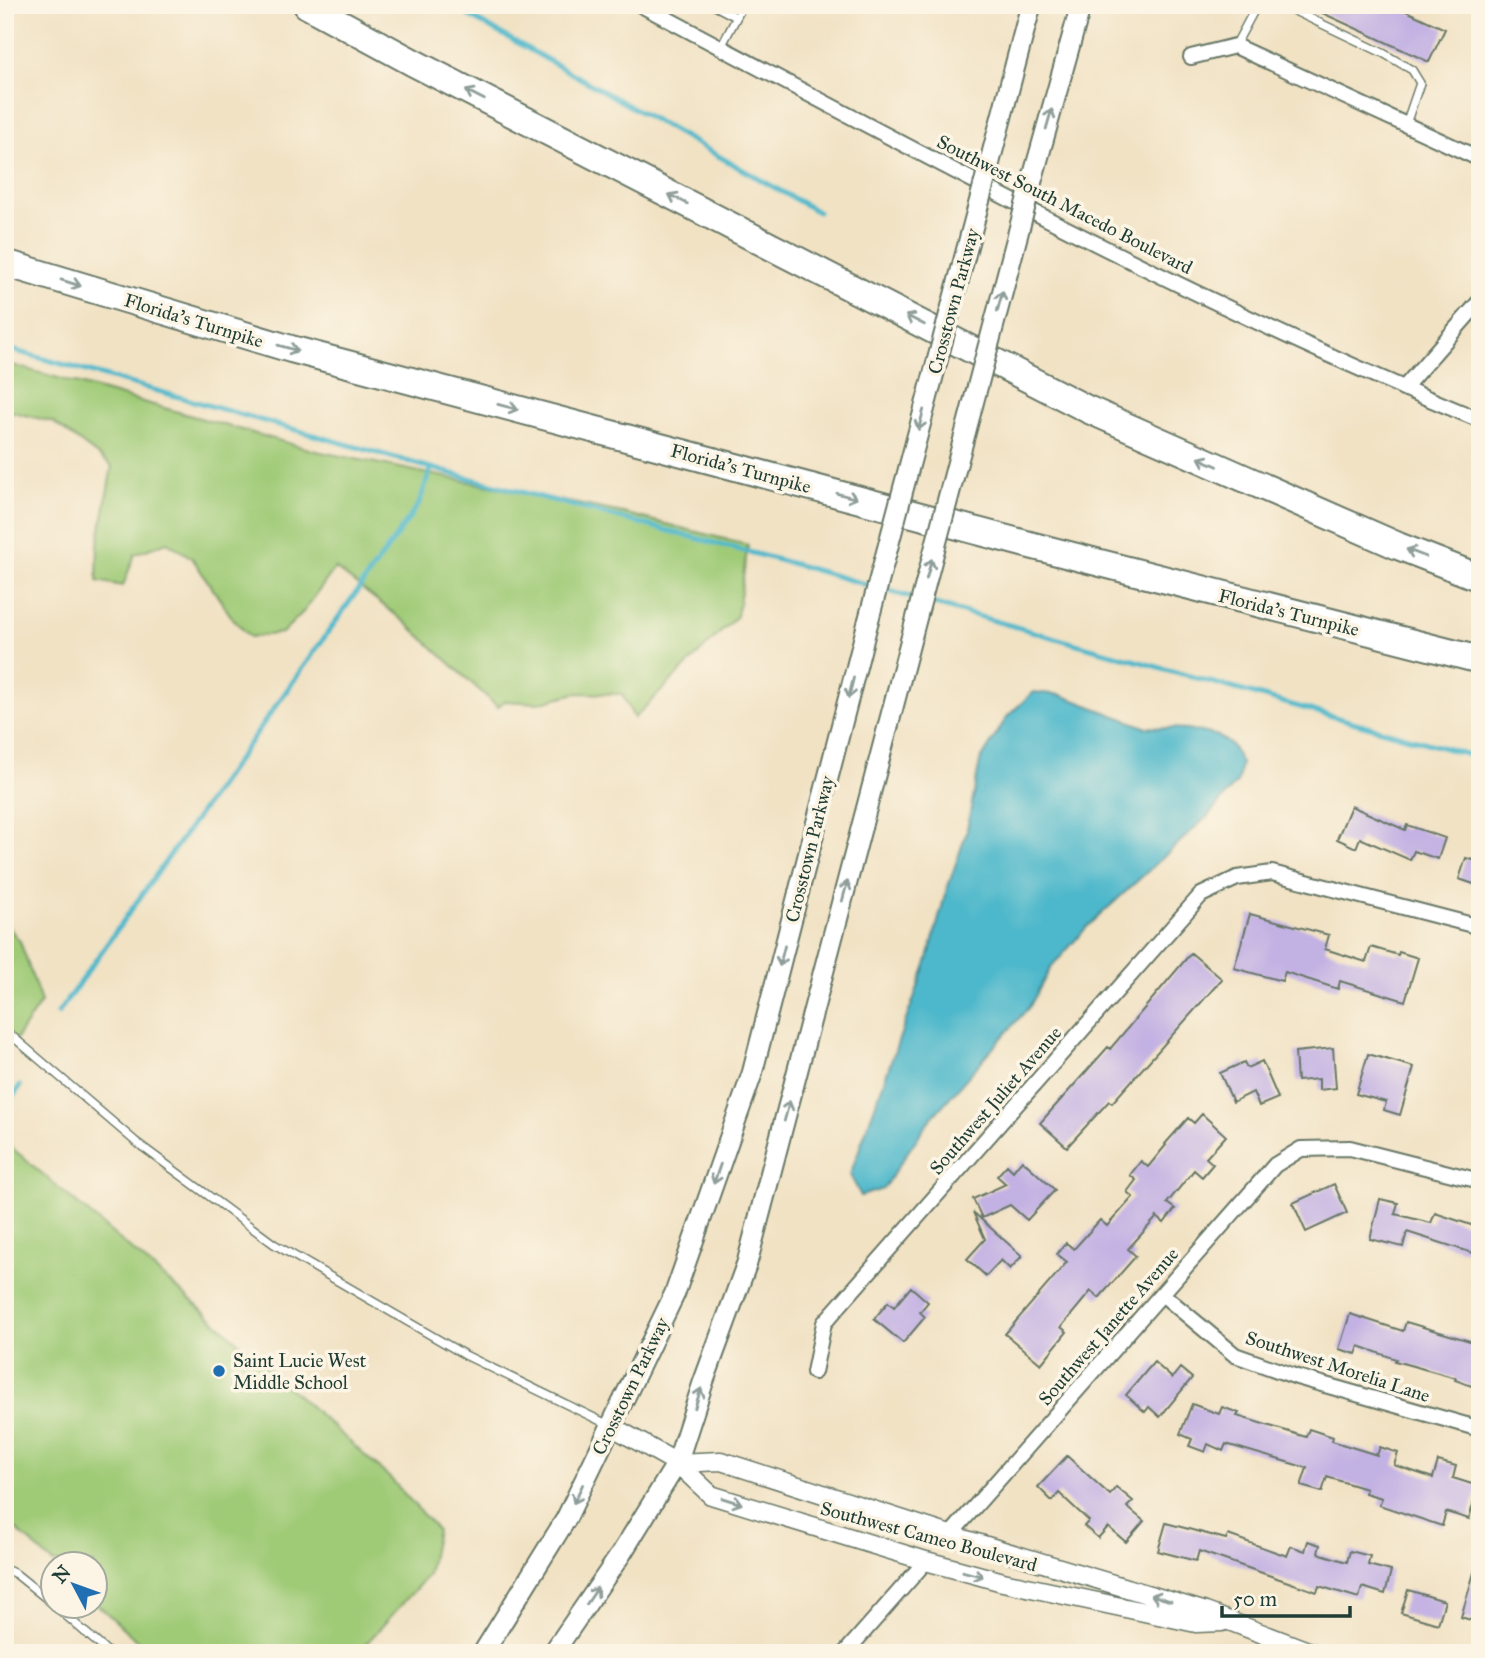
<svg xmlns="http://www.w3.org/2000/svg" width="1485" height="1658" font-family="'IM FELL Great Primer',serif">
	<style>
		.green { fill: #9fca76; stroke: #5f8455; stroke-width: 2 }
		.water { fill: #4eb8cb; stroke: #367a80; stroke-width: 2 }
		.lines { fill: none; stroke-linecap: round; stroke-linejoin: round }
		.stream { stroke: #4eb8cb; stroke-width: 5 }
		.canal { stroke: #4eb8cb; stroke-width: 18 }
		.building { fill: #c2b1e3 }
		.service-casing { stroke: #687766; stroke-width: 10 }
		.minor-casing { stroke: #687766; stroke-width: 18 }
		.tertiary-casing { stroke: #687766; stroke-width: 21 }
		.secondary-casing { stroke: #687766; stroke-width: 23 }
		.motorway-casing { stroke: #687766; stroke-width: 30 }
		.service { stroke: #fff; stroke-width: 7 }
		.minor { stroke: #fff; stroke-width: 14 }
		.tertiary { stroke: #fff; stroke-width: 18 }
		.secondary { stroke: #fff; stroke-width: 19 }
		.motorway { stroke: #fff; stroke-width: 26 }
		.secondary-bridge-casing { stroke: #687766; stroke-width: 23; stroke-linecap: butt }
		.secondary-bridge { stroke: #fff; stroke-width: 19 }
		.oneway { stroke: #8f9e9a }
		.poi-dot { fill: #1f6fb2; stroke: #fcf5e5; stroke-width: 2.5 }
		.labels { text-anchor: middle; stroke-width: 7; stroke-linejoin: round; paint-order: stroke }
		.street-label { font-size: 19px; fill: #1f3d34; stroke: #fcf5e5 }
		.poi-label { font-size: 19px; fill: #1f3d34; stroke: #fcf5e5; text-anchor: start }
	</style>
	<rect width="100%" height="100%" fill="#fcf5e5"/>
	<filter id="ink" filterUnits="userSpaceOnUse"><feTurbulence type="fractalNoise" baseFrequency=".0143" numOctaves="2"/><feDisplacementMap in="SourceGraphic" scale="14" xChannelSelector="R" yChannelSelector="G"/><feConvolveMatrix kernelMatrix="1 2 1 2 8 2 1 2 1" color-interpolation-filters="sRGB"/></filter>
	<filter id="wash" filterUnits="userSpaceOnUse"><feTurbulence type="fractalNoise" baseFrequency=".00686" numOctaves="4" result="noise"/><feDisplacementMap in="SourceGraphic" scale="28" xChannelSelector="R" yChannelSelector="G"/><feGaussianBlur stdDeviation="1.57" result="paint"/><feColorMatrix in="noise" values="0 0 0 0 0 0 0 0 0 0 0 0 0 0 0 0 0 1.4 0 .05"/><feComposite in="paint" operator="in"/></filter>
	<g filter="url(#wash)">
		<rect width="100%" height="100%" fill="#f1e2c4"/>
		<path class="green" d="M5 363 316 451 623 513 748 545 737 616 634 718 622 694 576 693 538 703 504 701 498 707 405 622 335 568 305 610 282 633 250 637 233 619 192 558 167 542 135 554 123 586 97 581 98 545 112 466 53 422 5 410Z
			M5 923 20 941 41 1002 14 1042 5 1035Z
			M5 1142 214 1320 391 1479 437 1530 428 1575 358 1653H150L95 1602 94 1564 53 1563 5 1519Z"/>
		<path class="water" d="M1033 692 1061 695 1145 727 1188 729 1219 736 1232 746 1241 763 1238 781 1207 817 1086 928 1050 969 1030 1006 928 1122 883 1189 861 1196 850 1175 928 959 945 895 966 834 980 761 1007 717Z"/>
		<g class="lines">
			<path class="stream" d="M450 5 818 212
				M5 348 431 468 790 563 1480 758
				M58 1013 419 504 431 468
				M11 1099 20 1086"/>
			<path class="canal" d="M1477 757 1480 748"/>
		</g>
		<g id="blocks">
			<path class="building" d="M1305 5H1393L1445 29 1429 62Z
				M1351 806 1405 830 1407 825 1445 838 1438 859 1414 851 1410 860 1360 838 1356 848 1337 839Z
				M1466 858 1480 862V886L1459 879Z
				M1250 914 1329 935 1325 949 1366 962 1371 947 1398 955 1399 952 1418 958 1405 1001 1340 981 1338 989 1285 972 1282 981 1234 968Z
				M1191 953 1222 979 1112 1103 1109 1101 1067 1147 1040 1123 1108 1047 1110 1049Z
				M1333 1048 1336 1088 1319 1090V1079L1297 1081 1295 1052Z
				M1368 1054 1414 1067 1400 1115 1384 1110 1386 1102 1356 1094Z
				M1262 1061 1278 1098 1259 1106 1253 1092 1233 1102 1220 1073 1244 1062 1247 1068Z
				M1202 1114 1226 1136 1206 1158 1213 1164 1202 1177 1194 1170 1167 1203 1175 1209 1164 1223 1157 1217 1128 1249 1136 1256 1099 1298 1091 1291 1061 1327 1067 1332 1041 1364 1005 1334 1067 1262 1057 1254 1066 1243 1074 1249 1100 1220 1107 1226 1133 1197 1127 1192 1136 1180 1130 1175 1141 1161 1148 1167 1166 1145 1165 1144 1188 1118 1194 1123Z
				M1022 1160 1055 1190 1027 1220 1010 1205 982 1218 973 1199 1006 1184 997 1176 1007 1165 1013 1171Z
				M1334 1184 1347 1213 1306 1232 1293 1203Z
				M1380 1199 1398 1203 1395 1214 1431 1223 1435 1213 1480 1228 1473 1253 1407 1232 1403 1247 1370 1239Z
				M973 1212 1022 1256 1010 1269 1001 1260 986 1276 967 1259 985 1239Z
				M911 1287 928 1302 920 1312 925 1317 903 1343 874 1319 888 1302 894 1307Z
				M1350 1314 1403 1331 1406 1322 1480 1344V1389L1455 1380 1456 1378 1395 1361 1396 1359 1359 1346 1356 1354 1339 1349Z
				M1154 1362 1172 1378 1180 1368 1192 1378 1160 1417 1149 1407 1145 1412 1126 1395Z
				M1192 1404 1219 1414 1222 1407 1239 1413 1237 1416 1306 1437 1309 1429 1333 1437 1332 1441 1377 1455 1380 1447 1398 1453 1394 1465 1433 1478 1438 1461 1456 1466 1453 1478 1478 1486 1469 1519 1446 1512 1442 1526 1379 1505 1382 1498 1365 1493 1366 1489 1327 1477 1322 1492 1301 1486 1307 1468 1226 1444 1223 1451 1208 1444 1205 1452 1189 1446 1192 1439 1180 1434Z
				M1067 1456 1110 1495 1116 1487 1133 1501 1127 1507 1144 1521 1126 1542 1108 1527 1098 1538 1084 1526 1089 1521 1059 1493 1052 1501 1038 1487Z
				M1166 1523 1226 1539 1228 1535 1287 1556 1291 1546 1305 1551 1308 1541 1320 1545 1318 1553 1347 1562 1350 1551 1370 1556 1368 1565 1391 1571 1385 1594 1362 1587 1359 1598 1319 1586 1317 1592 1199 1551 1196 1561 1158 1551Z
				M1476 1566 1480 1567V1623L1461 1617Z
				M1408 1590 1445 1601 1438 1624 1401 1613Z"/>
		</g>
	</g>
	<g filter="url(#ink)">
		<use href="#blocks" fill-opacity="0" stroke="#687766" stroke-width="2"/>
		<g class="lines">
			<g class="service-casing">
				<path id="service" d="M713 5 736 17
					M1282 5 1383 53 1412 70 1420 83 1406 124
					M1235 46 1257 5
					M721 47 743 5
					M5 1030 136 1142 274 1244 465 1355 611 1426
					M5 1569 16 1574 52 1603
					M55 1606 109 1653"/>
			</g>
			<g class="minor-casing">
				<path id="minor" d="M641 5C916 151 1191 302 1480 420
					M1191 57 1235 46 1480 159
					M1403 389 1480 301
					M1162 1294 1235 1355 1297 1377 1480 1429
					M814 1372 824 1323 1201 895 1237 878 1272 873 1480 927
					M950 1535 1275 1165 1301 1149 1350 1148 1480 1181
					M845 1653 926 1561"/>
			</g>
			<g class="tertiary-casing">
				<path id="tertiary" d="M611 1426 677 1463 711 1495 926 1561 1003 1582 1196 1623 1222 1622
					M677 1463 721 1461 950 1535 1203 1611 1313 1653"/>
			</g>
			<g class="secondary-casing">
				<path id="secondary" d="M989 165 1031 5
					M1031 184 1081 5
					M483 1653 566 1519 675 1293 752 1074 868 622
					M553 1653 621 1554 677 1463 703 1383 747 1263 912 635"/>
			</g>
			<g class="motorway-casing">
				<path id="motorway" d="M307 5 414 63 1087 409 1398 546 1480 578
					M5 263 291 349 1026 544 1480 660"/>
			</g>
			<use href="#service" class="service"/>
			<use href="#minor" class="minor"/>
			<use href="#tertiary" class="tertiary"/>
			<use href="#secondary" class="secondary"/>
			<use href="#motorway" class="motorway"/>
			<g class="secondary-bridge-casing">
				<path id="secondary-bridge" d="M868 622 989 165
					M912 635 1031 184"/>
			</g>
			<use href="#secondary-bridge" class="secondary-bridge"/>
		</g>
		<defs><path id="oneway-shaft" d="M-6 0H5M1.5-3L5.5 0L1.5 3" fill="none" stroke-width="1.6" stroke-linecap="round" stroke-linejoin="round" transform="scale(1.75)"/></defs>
		<g class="oneway">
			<use href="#oneway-shaft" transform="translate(475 95) rotate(-153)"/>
			<use href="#oneway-shaft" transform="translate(1049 119) rotate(-74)"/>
			<use href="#oneway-shaft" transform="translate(678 199) rotate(-153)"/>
			<use href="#oneway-shaft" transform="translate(71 283) rotate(17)"/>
			<use href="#oneway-shaft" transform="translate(1000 301) rotate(-75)"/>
			<use href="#oneway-shaft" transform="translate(915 320) rotate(-153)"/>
			<use href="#oneway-shaft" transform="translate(288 348) rotate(16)"/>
			<use href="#oneway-shaft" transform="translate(508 407) rotate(15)"/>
			<use href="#oneway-shaft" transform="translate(921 420) rotate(105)"/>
			<use href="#oneway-shaft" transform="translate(1208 462) rotate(-156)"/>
			<use href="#oneway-shaft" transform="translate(847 496) rotate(15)"/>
			<use href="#oneway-shaft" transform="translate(1416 553) rotate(-159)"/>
			<use href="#oneway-shaft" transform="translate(929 569) rotate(-75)"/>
			<use href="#oneway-shaft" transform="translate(851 688) rotate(104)"/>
			<use href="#oneway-shaft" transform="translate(845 891) rotate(-75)"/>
			<use href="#oneway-shaft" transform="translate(782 956) rotate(104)"/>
			<use href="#oneway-shaft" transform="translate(787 1111) rotate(-75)"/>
			<use href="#oneway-shaft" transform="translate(717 1174) rotate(109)"/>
			<use href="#oneway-shaft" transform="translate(698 1398) rotate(-72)"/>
			<use href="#oneway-shaft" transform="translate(578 1494) rotate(116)"/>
			<use href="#oneway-shaft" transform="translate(732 1501) rotate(17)"/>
			<use href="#oneway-shaft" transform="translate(973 1574) rotate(15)"/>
			<use href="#oneway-shaft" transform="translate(592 1596) rotate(-56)"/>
			<use href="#oneway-shaft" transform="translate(1161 1598) rotate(-163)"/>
		</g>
	</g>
	<circle class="poi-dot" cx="219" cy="1371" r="7"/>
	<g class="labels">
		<g class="street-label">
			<text transform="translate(1065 204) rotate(27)" y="7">Southwest South Macedo Boulevard</text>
			<text transform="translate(953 301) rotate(-75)" y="7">Crosstown Parkway</text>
			<text transform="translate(194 320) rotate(17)" y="7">Florida's Turnpike</text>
			<text transform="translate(741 468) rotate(15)" y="7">Florida's Turnpike</text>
			<text transform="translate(1289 612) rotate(14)" y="7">Florida's Turnpike</text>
			<text transform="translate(809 849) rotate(-76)" y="7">Crosstown Parkway</text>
			<text transform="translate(995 1100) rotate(-49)" y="7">Southwest Juliet Avenue</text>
			<text transform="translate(1108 1326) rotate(-49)" y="7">Southwest Janette Avenue</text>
			<text transform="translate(1338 1366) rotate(18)" y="7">Southwest Morelia Lane</text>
			<text transform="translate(630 1386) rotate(-64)" y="7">Crosstown Parkway</text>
			<text transform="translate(929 1536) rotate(15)" y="7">Southwest Cameo Boulevard</text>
		</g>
		<g class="poi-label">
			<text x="233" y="1367">Saint Lucie West<tspan x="233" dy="22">Middle School</tspan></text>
		</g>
	</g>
	<rect width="1485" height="1658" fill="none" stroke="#fcf5e5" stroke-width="28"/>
	<g transform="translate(74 1585) rotate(311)"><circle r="33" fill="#fcf5e5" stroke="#a4ab9e" stroke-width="2"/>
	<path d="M0-5L12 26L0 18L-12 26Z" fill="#1f6fb2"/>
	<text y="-10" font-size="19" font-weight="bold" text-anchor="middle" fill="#1f3d34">N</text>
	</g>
	<path d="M1222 1606v10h128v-10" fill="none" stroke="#1f3d34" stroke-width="3.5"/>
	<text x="1233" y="1606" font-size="21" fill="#1f3d34" stroke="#fcf5e5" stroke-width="5" paint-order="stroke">50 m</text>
</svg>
